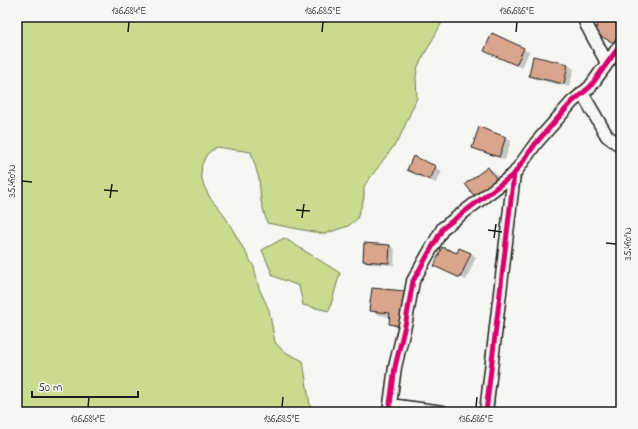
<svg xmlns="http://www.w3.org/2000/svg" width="638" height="429" font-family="'Indie Flower',sans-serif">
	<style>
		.green { fill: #cada8e; stroke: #737b55 }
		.shadow { fill: #0003 }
		.building { fill: #d9a68d; stroke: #1c1c1c }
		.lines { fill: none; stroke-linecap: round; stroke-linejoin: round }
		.minor-casing { stroke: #1c1c1c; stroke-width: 15 }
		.minor { stroke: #f6f6f2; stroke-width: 12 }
		.cycleway-casing { stroke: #f6f6f2; stroke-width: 8 }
		.cycleway { stroke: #d6006c; stroke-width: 5 }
		.ticks { fill: none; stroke: #1c1c1c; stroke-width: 1.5 }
		.neatline { fill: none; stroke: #1c1c1c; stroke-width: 1.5 }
		.ticks-label { font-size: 10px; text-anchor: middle; fill: #1c1c1c }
	</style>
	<rect width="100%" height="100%" fill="#f6f6f2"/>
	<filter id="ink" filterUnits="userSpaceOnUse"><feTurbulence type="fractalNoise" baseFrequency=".025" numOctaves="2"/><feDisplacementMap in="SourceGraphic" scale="8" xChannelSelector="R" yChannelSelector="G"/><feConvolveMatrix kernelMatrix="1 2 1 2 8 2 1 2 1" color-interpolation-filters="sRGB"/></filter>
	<g filter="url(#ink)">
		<path class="green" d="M17 17H445L418 66 416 76 417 98 399 139 364 186V198L357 219 348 226 324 234 267 223 261 201 259 179 251 152 216 147 207 154 202 164 201 175 204 186 209 196 223 213 254 267 259 288 269 310 275 342 283 351 303 361 311 412H17Z
			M284 238 340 273 329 311 303 305 299 286 273 276 262 250Z"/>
		<path class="shadow" d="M621 27V44L620 45 601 36Z
			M523 49 529 52 522 68 491 54Z
			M534 57 568 65 574 69 569 87 535 79 530 75Z
			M506 138 511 141 505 160 479 151 474 147Z
			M414 157 442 171 436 183 414 173Z
			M488 168 494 171 503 183 466 184Z
			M389 246 395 249 394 265 370 264 364 261Z
			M471 253 476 257 466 280 435 266 457 255Z
			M372 289 405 292 398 329 390 324 391 317 379 315 370 310Z"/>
		<path class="building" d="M601 17H603L621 25V29L614 43 594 33Z
			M492 33 524 48 516 65 484 51Z
			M533 56 568 64 564 84 529 76Z
			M479 127 506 137 499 157 472 148Z
			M413 156 436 166 430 180 407 170Z
			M488 167 497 180 475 197 465 184Z
			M364 243 390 245 389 263 363 261Z
			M442 247 457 253 459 248 471 253 460 278 434 266Z
			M372 288 405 291 401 326 389 324 390 313 369 311Z"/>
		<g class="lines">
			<g class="minor-casing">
				<path id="minor" d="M584 17 586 24 607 63
					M582 93 607 136 621 146
					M390 405 443 412
					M389 412 395 367 406 321 413 281 443 228 514 174 536 143 572 102 590 87 621 44
					M486 412 514 174"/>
			</g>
			<use href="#minor" class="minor"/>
			<g class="cycleway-casing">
				<path id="cycleway" d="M389 412 395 367 406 321 413 281 443 228 514 174 536 143 572 102 590 87 621 44
					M486 412 514 174"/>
			</g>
			<use href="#cycleway" class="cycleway"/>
		</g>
	</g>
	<path class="ticks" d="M128 32 129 22M322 32 323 22M516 32 517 22M22 181 32 182M104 190 118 191M110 198 112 184M296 210 310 211M302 218 304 204M488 230 502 232M494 238 496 224M606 243 616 244M88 407 89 397M282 407 283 397M476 407 477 397"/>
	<rect width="638" height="429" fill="none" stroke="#f6f6f2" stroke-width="44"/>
	<path d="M32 391v6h106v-6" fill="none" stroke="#1c1c1c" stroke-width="2"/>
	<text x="38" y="391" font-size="12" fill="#1c1c1c" stroke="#f6f6f2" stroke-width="3" paint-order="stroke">50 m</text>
	<rect x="22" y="22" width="594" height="385" class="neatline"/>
	<g class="ticks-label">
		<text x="129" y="14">136.684°E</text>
		<text x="323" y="14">136.685°E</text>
		<text x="517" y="14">136.686°E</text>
		<text transform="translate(11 181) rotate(-90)" y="4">35.490°N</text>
		<text transform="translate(627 244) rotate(-90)" y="4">35.490°N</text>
		<text x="88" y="422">136.684°E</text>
		<text x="282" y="422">136.685°E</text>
		<text x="476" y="422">136.686°E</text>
	</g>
</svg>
